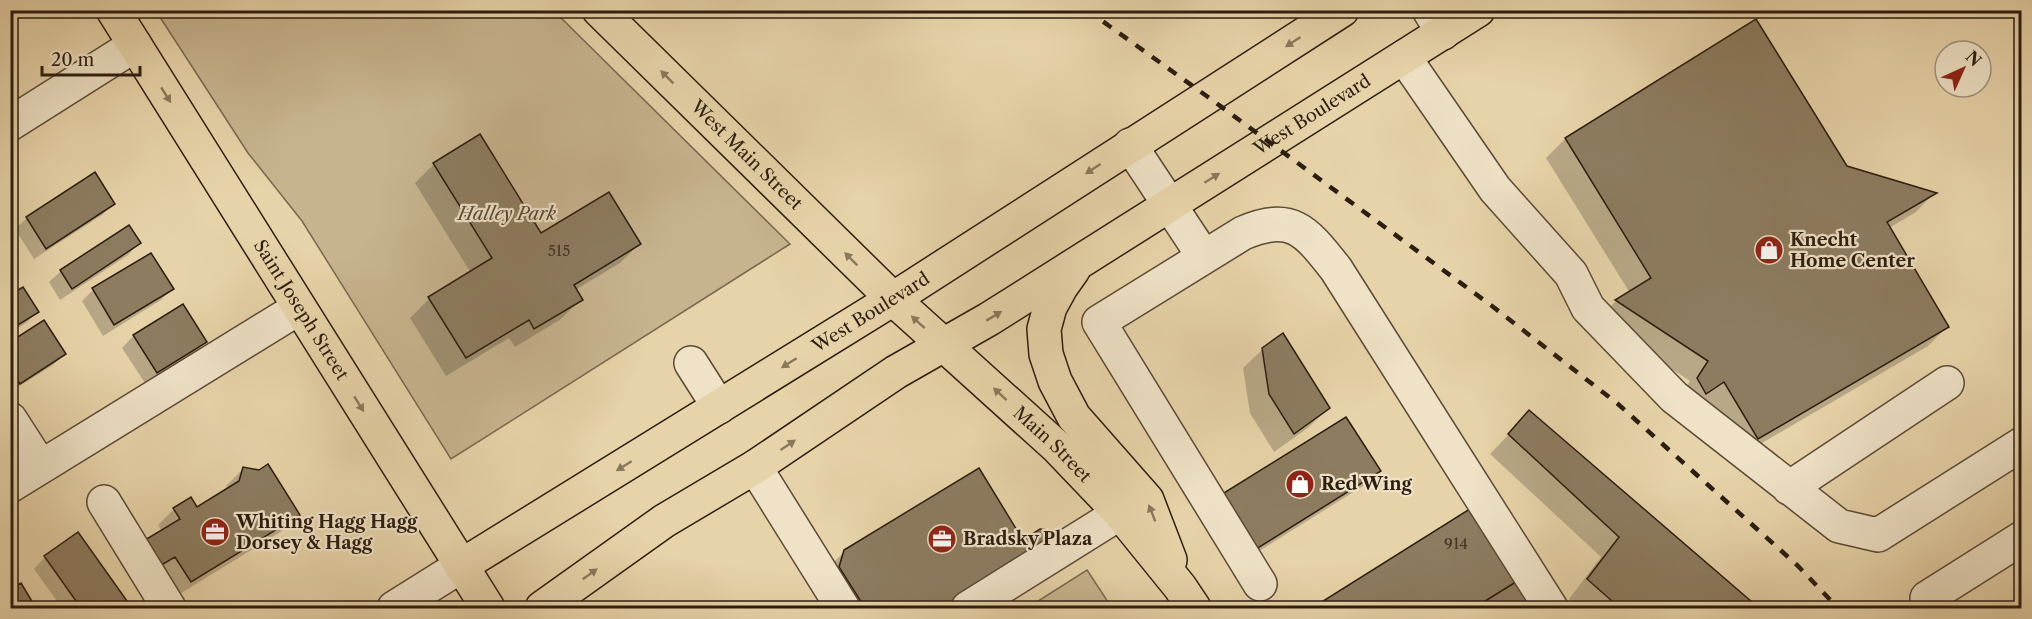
<svg xmlns="http://www.w3.org/2000/svg" width="2032" height="619" font-family="'Libre Caslon Text',serif">
	<style>
		.green { fill: #c7b48f; stroke: #7a6850; stroke-width: 1.5 }
		.shadow { fill: #0003 }
		.building { fill: #8d7c60; stroke: #2c1d10; stroke-width: 1.5 }
		.lines { fill: none; stroke-linecap: round; stroke-linejoin: round }
		.minor-casing { stroke: #5b4a36; stroke-width: 36 }
		.major-casing { stroke: #2c1d10; stroke-width: 36 }
		.minor { stroke: #efe2c7; stroke-width: 33 }
		.major { stroke: #e7d3a9; stroke-width: 33 }
		.rail { stroke: #2c1d10; stroke-width: 4.5; stroke-dasharray: 10 10; stroke-linecap: butt }
		.oneway { fill: #8a785c }
		.labels { text-anchor: middle; stroke-width: 4.5; stroke-linejoin: round; paint-order: stroke }
		.number-label { font-size: 15px; fill: #443524 }
		.street-label { font-size: 18px; fill: #2c1d10; stroke: #efe2c7 }
		.park-label { font-size: 18px; font-style: italic; fill: #5a4a36; stroke: #efe2c7 }
		.poi-label { font-size: 18px; font-weight: bold; fill: #2c1d10; stroke: #efe2c7; text-anchor: start }
	</style>
	<rect width="100%" height="100%" fill="#e7d3a9"/>
	<filter id="stains"><feTurbulence type="fractalNoise" baseFrequency=".00333" numOctaves="4"/><feColorMatrix values="0 0 0 0 .2 0 0 0 0 .09 0 0 0 0 .02 0 0 0 .5 -.17"/></filter>
	<radialGradient id="worn" r=".72"><stop offset=".6" stop-color="#630" stop-opacity="0"/><stop offset="1" stop-color="#630" stop-opacity=".3"/></radialGradient>
	<path class="green" d="M156 11H554L790 244 451 459 302 221 248 153Z
		M1087 570 1112 608H1027Z"/>
	<path class="shadow" d="M1755 21 1846 168 1934 193 1916 212 1889 228 1947 327 1928 346 1738 457 1678 398 1690 381 1597 320 1616 301 1630 293 1546 158 1565 139Z
		M434 164 541 235 639 244 620 263 575 290 581 299 561 319 515 347 509 338 446 376 410 318 429 299 471 273 415 183Z
		M113 204 102 215 34 259 15 229 27 218Z
		M128 227 139 243 128 255 60 300 49 282 61 271Z
		M151 255 172 289 161 300 103 336 82 301 93 290Z
		M10 297 37 312 26 323 10 333Z
		M182 306 205 342 194 353 145 383 122 348 133 336Z
		M10 344 65 354 53 365 10 392Z
		M1263 349 1328 408 1309 427 1274 452 1250 413 1243 368Z
		M1530 412 1757 608H1580L1569 599 1601 557 1490 454Z
		M243 469 298 515 282 531 175 597 159 571 135 586 120 563 136 547 162 531 158 525 174 509 191 499 197 509 225 491 227 485Z
		M1379 471 1363 486 1237 565 1220 498Z
		M1473 509 1535 608H1315Z
		M78 534 130 608H62L34 569 45 557Z
		M1022 542 959 608H828L821 575 845 551Z"/>
	<path class="building" d="M1756 19 1847 166 1937 193 1887 222 1949 327 1758 439 1724 382 1706 394 1697 378 1708 361 1615 300 1651 278 1565 138Z
		M480 134 541 233 609 192 641 244 574 285 583 300 534 329 529 320 466 358 428 297 492 258 433 163Z
		M95 172 115 204 46 249 26 217Z
		M129 225 141 243 72 289 60 270Z
		M151 253 174 289 114 325 92 288Z
		M23 287 39 312 10 330V295Z
		M183 304 207 342 157 373 133 335Z
		M44 320 66 354 20 384 10 369V342Z
		M1283 333 1330 408 1294 434 1269 394 1262 348Z
		M1529 410 1759 608H1620L1587 579 1619 537 1508 434Z
		M1346 417 1381 471 1253 551 1219 496Z
		M10 443 21 459 10 466Z
		M268 464 300 515 191 582 175 557 151 571 135 546 180 519 173 508 191 497 197 507 239 481 243 467 259 470Z
		M979 468 1023 540 1040 529 1056 531 1060 538 948 608H865L839 567 844 550Z
		M1473 507 1519 580 1474 608H1312Z
		M78 532 132 608H81L44 556Z
		M1519 580 1537 608H1474Z
		M21 583 36 608H10V589Z"/>
	<g class="lines">
		<g class="minor-casing">
			<path id="minor" d="M1429 10 1443 33
				M1404 57 1495 189 1571 274 1588 308 1674 397 1839 526 1878 535 2022 444
				M10 124 135 45
				M1130 145 1204 257
				M691 363 719 407
				M10 419 41 467
				M755 467 843 608
				M10 486 299 308
				M1789 488 1947 383
				M104 502 169 608
				M1260 584 1099 322 1243 233C1292 212 1306 231 1336 269L1551 608
				M394 608 461 566
				M968 608 1120 513
				M1935 608 1927 598 2022 538"/>
		</g>
		<g class="major-casing">
			<g id="major">
				<path id="s1" d="M113 10 488 608"/>
				<path id="s2" d="M599 10 893 299 1058 448 1120 513 1180 587 1194 608"/>
				<path d="M1073 270 1061 287 1050 307 1044 329 1046 354 1055 381 1074 417 1147 500 1170 560"/>
				<path id="s3" d="M461 566 893 299 1342 10"/>
				<path id="s4" d="M542 608 664 521 755 467 896 372 989 319 1478 10"/>
			</g>
		</g>
		<use href="#minor" class="minor"/>
		<use href="#major" class="major"/>
		<path class="rail" d="M1087 10 1208 97 1492 306 1618 404 1797 565 1838 608"/>
	</g>
	<defs><path id="oneway-solid" d="M-6-.8H1V-3.2L6.5 0L1 3.2V.8H-6Z" transform="scale(1.5)"/></defs>
	<g class="oneway">
		<use href="#oneway-solid" transform="translate(1293 42) rotate(147)"/>
		<use href="#oneway-solid" transform="translate(667 77) rotate(-135)"/>
		<use href="#oneway-solid" transform="translate(166 95) rotate(58)"/>
		<use href="#oneway-solid" transform="translate(1093 169) rotate(147)"/>
		<use href="#oneway-solid" transform="translate(1212 178) rotate(-32)"/>
		<use href="#oneway-solid" transform="translate(851 259) rotate(-135)"/>
		<use href="#oneway-solid" transform="translate(994 316) rotate(-31)"/>
		<use href="#oneway-solid" transform="translate(918 322) rotate(-138)"/>
		<use href="#oneway-solid" transform="translate(789 363) rotate(148)"/>
		<use href="#oneway-solid" transform="translate(1000 394) rotate(-137)"/>
		<use href="#oneway-solid" transform="translate(359 404) rotate(58)"/>
		<use href="#oneway-solid" transform="translate(788 445) rotate(-34)"/>
		<use href="#oneway-solid" transform="translate(624 466) rotate(148)"/>
		<use href="#oneway-solid" transform="translate(1152 513) rotate(-111)"/>
		<use href="#oneway-solid" transform="translate(590 574) rotate(-36)"/>
	</g>
	<defs>
		<g id="shop-disc" transform="scale(1.5)"><circle r="9.5" fill="#8f2418" stroke="#efe2c7"/><path d="M-5-2.5h2.3a2.7 3.5 0 0 1 5.4 0H5L5.5 6h-11ZM-1.5-2.5h3a1.5 2.3 0 0 0-3 0Z" fill="#fff"/></g>
		<g id="office-disc" transform="scale(1.5)"><circle r="9.5" fill="#8f2418" stroke="#efe2c7"/><path d="M-6-3h4V-5.5h4V-3h4V5H-6ZM-1-4.5V-3h2v-1.5ZM-6 0V1H6V0Z" fill="#fff"/></g>
	</defs>
	<g fill-rule="evenodd">
		<use href="#shop-disc" x="1769" y="250"/>
		<use href="#shop-disc" x="1300" y="484"/>
		<use href="#office-disc" x="215" y="532"/>
		<use href="#office-disc" x="942" y="539"/>
	</g>
	<g class="labels">
		<g class="number-label">
			<text x="559" y="256">515</text>
			<text x="1456" y="549">914</text>
		</g>
		<g class="street-label">
			<text dy="6" stroke="none"><textPath href="#s4" startOffset="915">West Boulevard</textPath></text>
			<text dy="6" stroke="none"><textPath href="#s2" startOffset="207">West Main Street</textPath></text>
			<text dy="6" stroke="none"><textPath href="#s1" startOffset="354">Saint Joseph Street</textPath></text>
			<text dy="6" stroke="none"><textPath href="#s3" startOffset="482">West Boulevard</textPath></text>
			<text dy="6" stroke="none"><textPath href="#s2" startOffset="628">Main Street</textPath></text>
		</g>
		<g class="park-label">
			<text x="507" y="220">Halley Park</text>
		</g>
		<g class="poi-label">
			<text x="1790" y="246">Knecht<tspan x="1790" dy="21">Home Center</tspan></text>
			<text x="1321" y="490">Red Wing</text>
			<text x="236" y="528">Whiting Hagg Hagg<tspan x="236" dy="21">Dorsey &amp; Hagg</tspan></text>
			<text x="963" y="545">Bradsky Plaza</text>
		</g>
	</g>
	<rect width="2032" height="619" fill="none" stroke="#e7d3a9" stroke-width="36"/>
	<rect x="12" y="12" width="2008" height="595" fill="none" stroke="#2c1d10" stroke-width="3"/>
	<rect x="18" y="18" width="1996" height="583" fill="none" stroke="#2c1d10" stroke-width="1.5"/>
	<g transform="translate(1963 69) rotate(45)"><circle r="28" fill="#efe2c7" stroke="#a1937e" stroke-width="1.5"/>
	<path d="M0-4.5L10 22L0 15L-10 22Z" fill="#8f2418"/>
	<text y="-9" font-size="16" font-weight="bold" text-anchor="middle" fill="#2c1d10">N</text>
	</g>
	<path d="M42 66v9h98v-9" fill="none" stroke="#2c1d10" stroke-width="3"/>
	<text x="51" y="66" font-size="18" fill="#2c1d10" stroke="#efe2c7" stroke-width="4.5" paint-order="stroke">20 m</text>
	<rect width="100%" height="100%" filter="url(#stains)"/>
	<rect width="100%" height="100%" fill="url(#worn)"/>
</svg>
